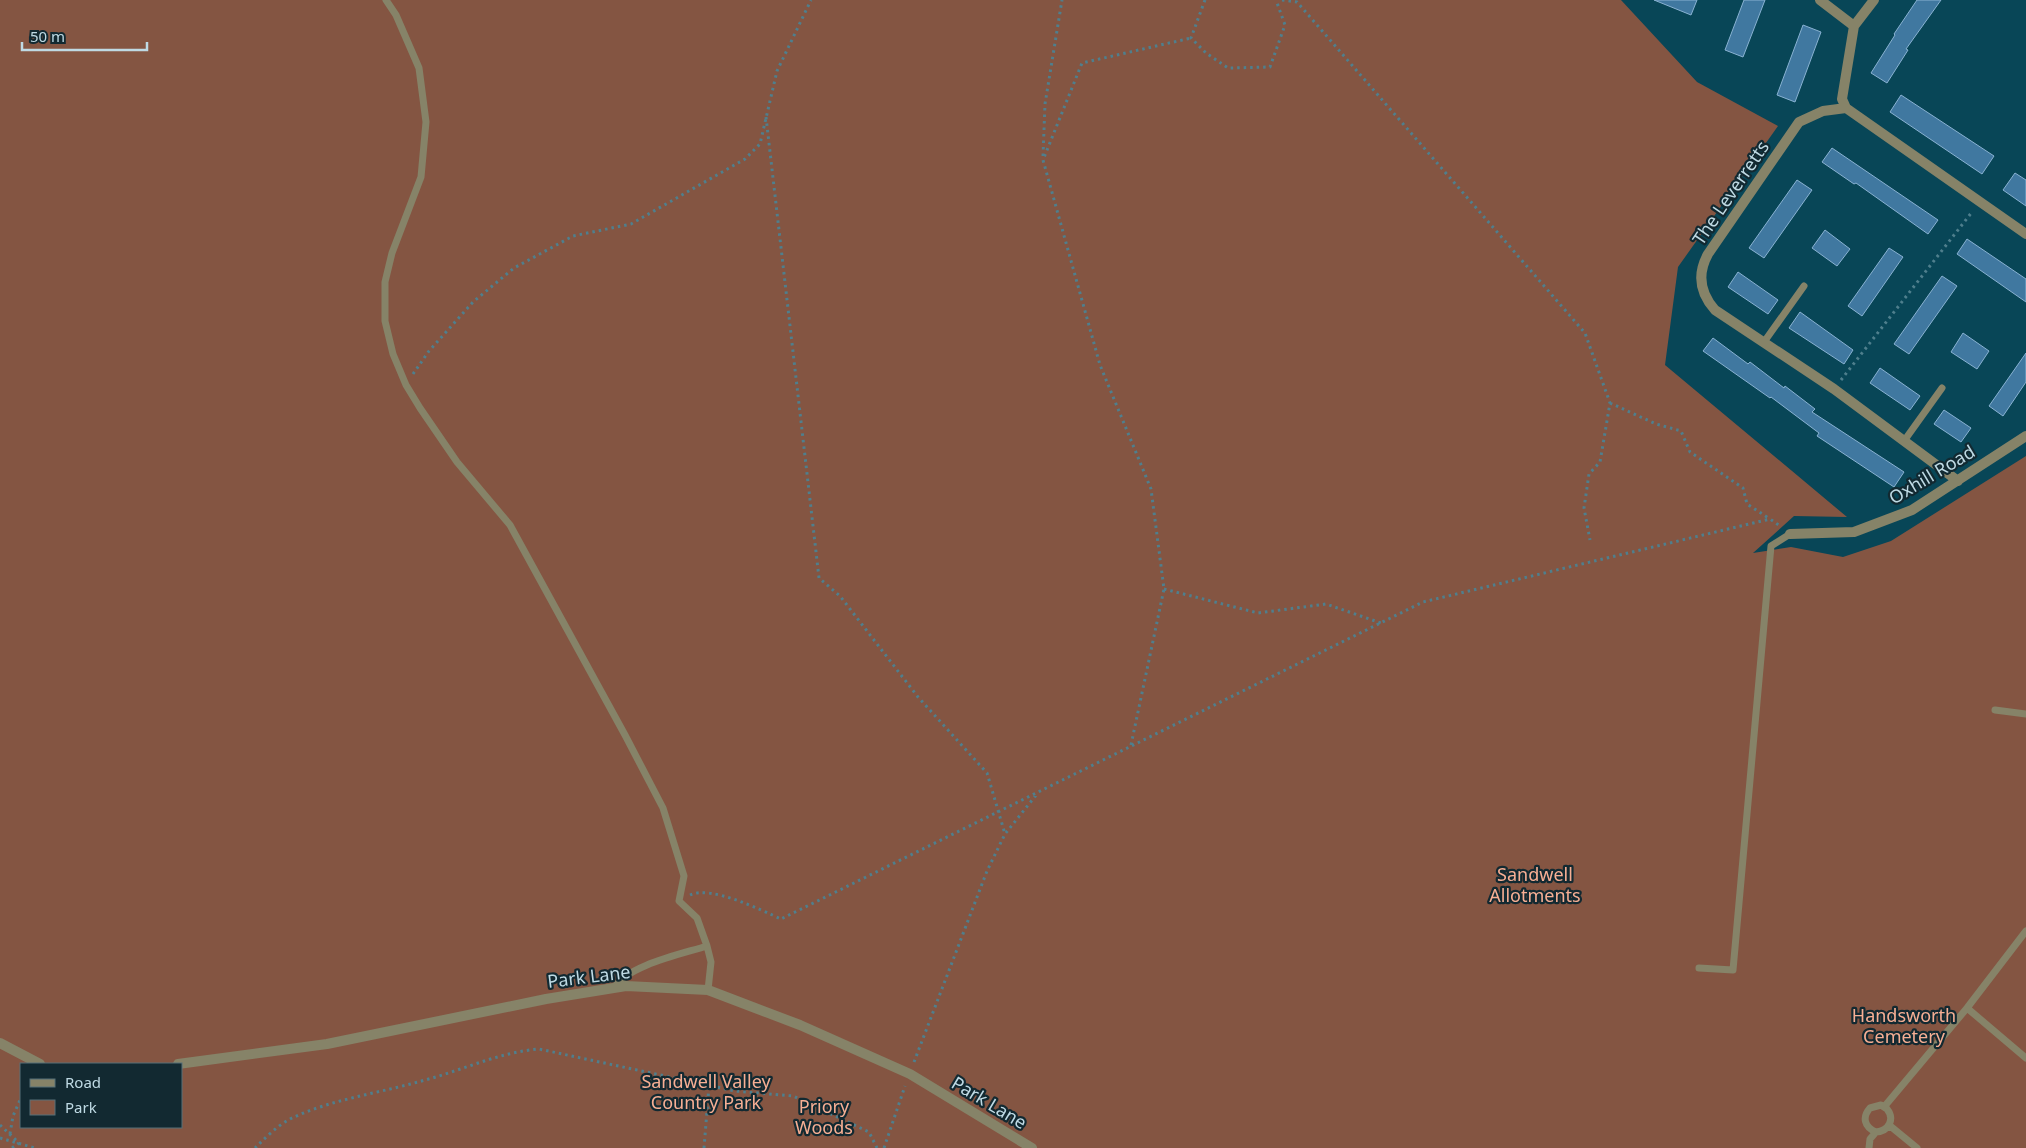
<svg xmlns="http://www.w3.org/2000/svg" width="2026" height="1148" font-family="'Noto Sans',sans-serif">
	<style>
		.green { fill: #845542; fill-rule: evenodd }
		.building { fill: #4078a0; stroke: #89b2d2 }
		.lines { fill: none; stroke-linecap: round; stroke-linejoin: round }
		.path { stroke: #4f7f8d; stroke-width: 3; stroke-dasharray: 2.5 4; stroke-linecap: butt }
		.service { stroke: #868368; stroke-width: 7 }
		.minor { stroke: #868368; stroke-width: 10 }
		.tertiary { stroke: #868368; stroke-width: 10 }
		.labels { text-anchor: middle; stroke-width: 4.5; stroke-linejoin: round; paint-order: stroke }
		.street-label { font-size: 18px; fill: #bfdae4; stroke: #122931 }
		.park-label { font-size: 18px; fill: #f7af94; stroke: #122931 }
	</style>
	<rect width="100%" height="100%" fill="#084657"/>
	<path class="green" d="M0 0H1621L1697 82 1778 126 1678 267 1665 365 1847 517 1794 516 1753 553 1791 547 1843 557 1891 541 2026 456V1148H0ZM21 1064H181V1127H21Z"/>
	<path class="building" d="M1654 0H1697L1691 15Z
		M1744 0H1765L1743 57 1725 50Z
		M1917 0H1941L1906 49 1908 50 1887 83 1871 73 1895 35 1894 34Z
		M1803 25 1821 32 1795 102 1777 95Z
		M1901 95 1994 156 1982 174 1890 112Z
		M1832 148 1938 220 1928 234 1856 183 1854 184 1822 162Z
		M2015 173 2026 180V206L2003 190Z
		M1797 180 1812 190 1764 258 1749 248Z
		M1825 230 1850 249 1837 266 1812 248Z
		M1967 239 2026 279V302L1957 254Z
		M1889 248 1903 257 1862 316 1848 306Z
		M1738 272 1778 300 1768 314 1728 287Z
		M1942 276 1957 286 1909 354 1894 344Z
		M1800 312 1853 350 1844 364 1789 328Z
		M1963 333 1989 351 1977 369 1951 352Z
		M1713 338 1748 364 1750 362 1784 388 1785 386 1815 409 1812 412 1904 472 1894 487 1817 436 1819 433 1771 397 1770 398 1703 351Z
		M2026 353V382L2003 416 1989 406Z
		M1880 368 1920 396 1910 410 1870 383Z
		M1944 410 1971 428 1961 442 1934 424Z"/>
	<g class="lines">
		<path class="path" d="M1205 0 1191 38 1206 53 1228 68 1270 67 1285 25 1276 0
			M1282 0 1297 2 1585 333 1610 403 1600 462 1589 474 1584 508 1590 540
			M766 117 819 578 840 596 918 697 987 773 1005 834
			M1043 156 1045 104 1062 0
			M413 374 429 351 473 302 514 268 573 236 631 224 745 159 760 144 777 71 811 0
			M1841 380 1972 212
			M1610 403 1656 424 1681 431 1690 452 1743 488 1747 504 1770 519
			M1164 589 1258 613 1326 604 1381 623
			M1131 745 1164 589 1151 489 1100 365 1043 160 1082 63 1191 38
			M690 895C711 885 761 910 781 919L1423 602 1770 519 1780 526
			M914 1062 987 871 1005 834 1037 794
			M0 1125 19 1143
			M10 1134 13 1116 21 1098
			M0 1138 35 1148
			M12 1148 19 1143
			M255 1148C265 1138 277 1126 290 1119 331 1099 381 1093 425 1080 463 1070 500 1052 539 1049L735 1091 793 1096 869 1132 877 1148
			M704 1148 709 1086
			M884 1148 905 1086"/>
		<path class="service" d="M386 0 396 15 419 68 426 122 421 177 392 253 385 282V321L393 354 406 385 420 408 457 462 510 525 625 735 663 808 684 876 679 901 697 918 707 946 711 962 708 990
			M1764 342 1804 286
			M1904 441 1942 388
			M1995 710 2026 714
			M1699 968 1733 970 1771 546 1790 534
			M614 988C628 965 682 954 707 946
			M1967 1008 2026 1058
			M1884 1107 1967 1008 2026 931
			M1889 1125 1917 1148
			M1869 1148 1870 1139 1876 1132C1889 1131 1895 1119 1887 1109L1881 1105 1870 1108C1862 1117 1864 1127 1876 1132"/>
		<path class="minor" d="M1820 0 1854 26
			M1874 0 1854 26 1842 99 1846 108 2026 234
			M1846 108 1823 111 1799 122 1708 254C1697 274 1700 293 1715 310L1834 389 1958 481
			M1790 534 1854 532 1912 510 2026 436"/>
		<path class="tertiary" d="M0 1043 40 1064
			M178 1064 327 1044 546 999 626 986 708 990 800 1025 910 1074 1032 1148"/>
	</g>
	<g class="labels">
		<g class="street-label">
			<text transform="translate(1731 193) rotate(-56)" y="6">The Leverretts</text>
			<text transform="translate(1932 475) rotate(-31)" y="6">Oxhill Road</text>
			<text transform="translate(589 977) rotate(-7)" y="6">Park Lane</text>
			<text transform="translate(989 1103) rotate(31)" y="6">Park Lane</text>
		</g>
		<g class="park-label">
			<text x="1535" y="881">Sandwell<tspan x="1535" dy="21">Allotments</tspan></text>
			<text x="1904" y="1022">Handsworth<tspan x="1904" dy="21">Cemetery</tspan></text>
			<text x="706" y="1088">Sandwell Valley<tspan x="706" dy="21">Country Park</tspan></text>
			<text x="824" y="1113">Priory<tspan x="824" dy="21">Woods</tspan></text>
		</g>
	</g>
	<rect x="20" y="1063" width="162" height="65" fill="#122931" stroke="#577079"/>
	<rect x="30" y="1079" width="25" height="8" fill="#868368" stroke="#577079"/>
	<text x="65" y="1088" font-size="15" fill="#bfdae4">Road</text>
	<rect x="30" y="1100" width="25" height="15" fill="#845542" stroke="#577079"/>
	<text x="65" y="1113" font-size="15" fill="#bfdae4">Park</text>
	<path d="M22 42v8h125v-8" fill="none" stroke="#bfdae4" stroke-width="2.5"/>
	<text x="30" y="42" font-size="15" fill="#bfdae4" stroke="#122931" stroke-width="4" paint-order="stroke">50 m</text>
</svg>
